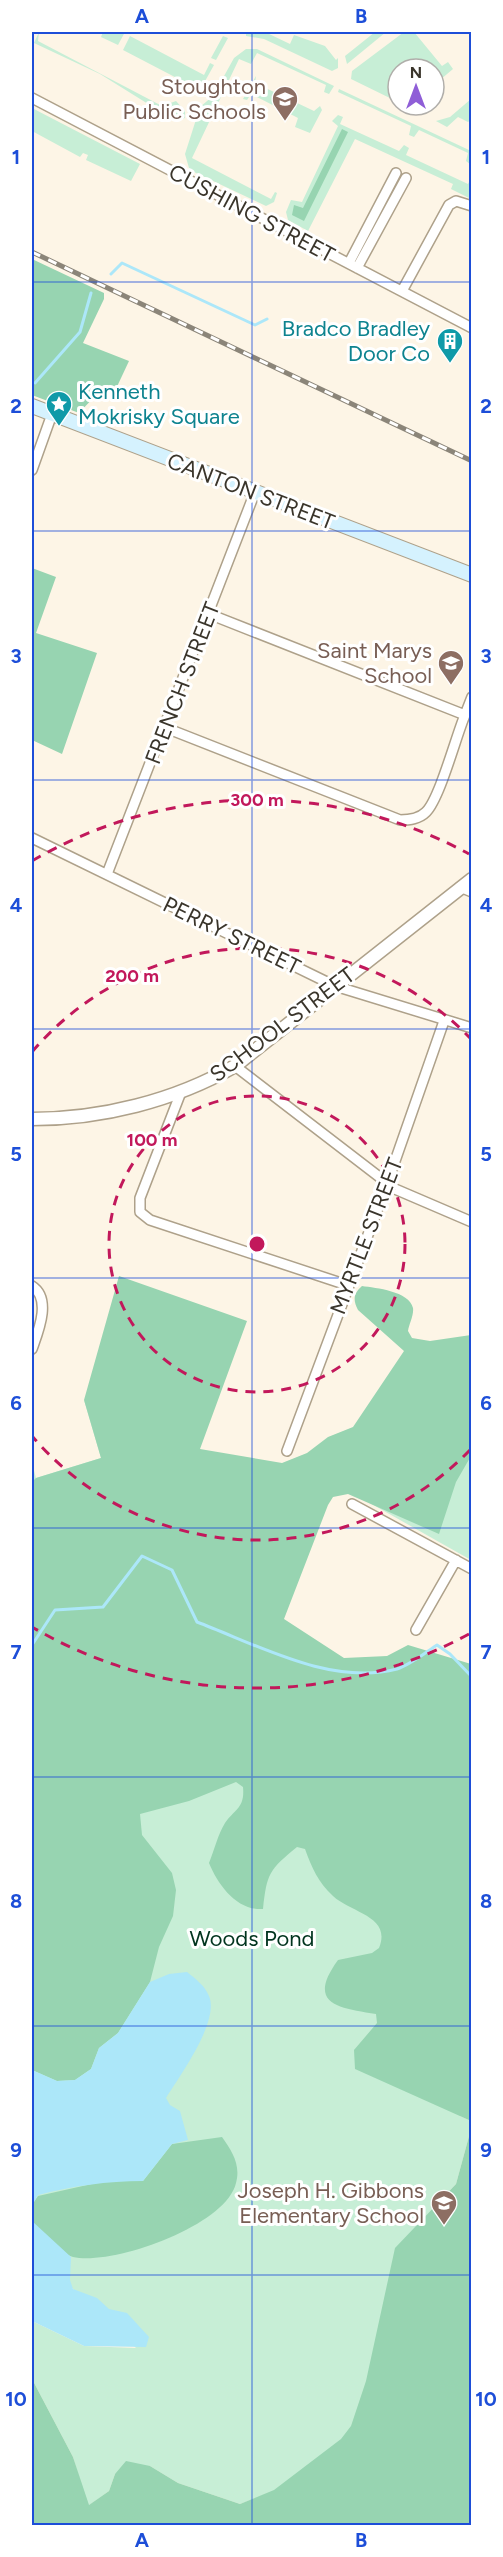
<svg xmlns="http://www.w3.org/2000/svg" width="503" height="2557" font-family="Figtree,sans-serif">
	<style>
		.green { fill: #c7eed6 }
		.forest { fill: #97d4b1 }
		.water { fill: #ace7f9 }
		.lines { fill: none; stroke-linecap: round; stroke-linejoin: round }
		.stream { stroke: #ace7f9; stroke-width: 3 }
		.minor-casing { stroke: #aea18a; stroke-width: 12 }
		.tertiary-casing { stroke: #aea18a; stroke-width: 15 }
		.secondary-casing { stroke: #aea18a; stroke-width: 16 }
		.minor { stroke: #fff; stroke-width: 9 }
		.tertiary { stroke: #fff; stroke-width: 12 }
		.secondary { stroke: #d5f2fe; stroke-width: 14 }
		.rail-casing { stroke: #8b8579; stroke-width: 5 }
		.rail { stroke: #fff; stroke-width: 3; stroke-dasharray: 9; stroke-linecap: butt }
		.grid { fill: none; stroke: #1d4ed8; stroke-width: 1.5; stroke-opacity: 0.55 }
		.ring { fill: none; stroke: #c2185b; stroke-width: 3; stroke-dasharray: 10 8 }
		.labels { text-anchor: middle; stroke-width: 6; stroke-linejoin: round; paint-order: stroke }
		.education-label { font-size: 22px; fill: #785e54; stroke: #fff; text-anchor: end }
		.street-label { font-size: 22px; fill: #3a352b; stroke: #fff }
		.culture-label { font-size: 22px; fill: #0d838f; stroke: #fff; text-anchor: end }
		.park-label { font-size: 22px; fill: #00341e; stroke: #fff }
		.centre { fill: #c2185b; stroke: #fff; stroke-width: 3 }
		.ring-label { font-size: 18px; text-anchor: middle; font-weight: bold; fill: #c2185b; stroke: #fff; stroke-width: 6; stroke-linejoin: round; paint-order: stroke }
		.neatline { fill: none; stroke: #1d4ed8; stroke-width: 2 }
		.grid-label { font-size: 20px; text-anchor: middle; font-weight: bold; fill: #1d4ed8 }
	</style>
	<rect width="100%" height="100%" fill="#fdf5e6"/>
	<path class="green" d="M39 32 38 41 162 106 176 101 185 111V118L180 120 169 117 100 74 34 43Z
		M103 32H125L118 45 101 37Z
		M246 32H265L290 44 294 35 325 46 336 60 338 58V68L332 71 264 39 246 36Z
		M375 32H386L347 64 345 56Z
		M404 32H414L442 66 448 62 453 69 434 85V69H398V102L351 79 352 71Z
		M130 36 204 75 210 63 214 65 204 83 194 87 123 50Z
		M223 36 228 38 216 60 211 58Z
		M246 49H257L334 86 329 94 324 92 326 85 257 53 251 64 239 59 192 158 271 199 275 192 277 193 274 202 266 206 194 172 189 168 185 154 200 107 213 96 234 58Z
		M256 76 255 83 314 111 320 106 322 110 310 133 295 127 298 118 251 94 247 100 243 99Z
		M339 89 469 150 471 153V165L466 161 468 153 419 130 414 137 409 135 411 126 338 92Z
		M471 99V120L468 122 458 117 447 127 436 121 450 117Z
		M32 108 140 164 131 181 86 160 88 155 83 153 80 157 32 131Z
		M338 115 343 117 340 124 399 151 404 145 409 148 406 155 468 184 471 178V199L451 189 453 184 355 139 308 231 288 220 286 212 291 200 302 202 338 126 332 121Z
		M84 1400 208 1585 472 2075 460 2116 471 2121V2129L456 2184 417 2225 471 2525 274 2491 240 2504 178 2483 150 2466 115 2474 109 2491 88 2506 73 2457 32 2379V2321L84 2346 136 2348 73 2289 32 2241V1463L36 1478 101 1458Z
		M471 1417V1560L313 1471Z"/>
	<path class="forest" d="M342 129 348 132 304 221 292 215 294 205 303 208Z
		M32 259 104 293V299L83 343 129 361 114 393 96 395 79 413 32 395Z
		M32 568 56 577 36 633 97 653 62 754 32 740Z
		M119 1276 247 1321 200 1449 282 1463 307 1453 328 1437 353 1427 404 1351 358 1310C353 1300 353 1294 362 1286 376 1288 409 1291 413 1308 414 1315 409 1324 408 1331L412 1338 430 1341 471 1335V1456L456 1482 439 1534 348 1494 333 1497 328 1505 284 1619 344 1658 387 1656 408 1645 471 1664V2121L355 2069 354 2050 377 2023 376 2014C338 2008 306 2004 338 1960L372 1953 379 1948C392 1916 351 1913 333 1896 318 1882 312 1868 305 1849L297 1847C269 1870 267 1873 263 1909 237 1911 218 1885 209 1863 214 1851 218 1834 225 1823 235 1809 245 1808 243 1787L236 1782 189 1801 140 1814 142 1835 172 1873 176 1890 173 1916 159 1947 150 1982 118 2033 99 2048 91 2069 75 2080 57 2081 32 2070V1482L36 1478 101 1458 84 1400Z
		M471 2129V2525H32V2379L73 2457 89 2505 109 2491 115 2474 126 2461 150 2466 178 2483 240 2504 274 2490 341 2439 351 2426 366 2381 395 2248 456 2184Z
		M222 2137C232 2151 241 2165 236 2183 226 2226 112 2266 73 2257 64 2255 35 2229 32 2221V2205L38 2196 105 2181H143L172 2144Z"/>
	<path class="water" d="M187 1972C196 1979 205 1986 209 1996 220 2021 179 2077 166 2098L170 2105 180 2111 188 2140 172 2144 143 2181C107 2181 73 2186 38 2195L32 2205V2070L57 2081 75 2080 91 2069 99 2048 118 2033 150 1982 169 1974Z
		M32 2221 71 2257 70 2280 73 2289 97 2298 109 2309 127 2313 149 2337 146 2347 84 2346 32 2321Z"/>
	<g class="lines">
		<path class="stream" d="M111 274 122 263 255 325 267 319
			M35 383 80 332 91 293
			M32 1645 55 1610 103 1607 142 1556 172 1570 197 1622C258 1645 330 1686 397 1669 410 1665 425 1653 437 1645L450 1654 472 1677"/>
		<g class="minor-casing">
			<path id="minor" d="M32 98 472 328
				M349 263 396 173
				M357 268 406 178
				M402 291 449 205 456 201 472 206
				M32 470 52 414
				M209 614 465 715 472 697
				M166 728 400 820C410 820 419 819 426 812 440 798 456 736 465 715
				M32 838 335 986 472 1028
				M107 874 255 492
				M460 887 472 892
				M235 1066 395 1189 472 1222
				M181 1092 140 1198V1212L150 1220 347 1285
				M32 1286C52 1299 38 1332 32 1349
				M287 1451 387 1184 444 1021
				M352 1504 472 1569
				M416 1630 456 1560"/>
		</g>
		<g class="tertiary-casing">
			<path id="tertiary" d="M32 1119C101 1119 174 1101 235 1066L472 879"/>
		</g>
		<g class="secondary-casing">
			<path id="secondary" d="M32 406 472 575"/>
		</g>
		<use href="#minor" class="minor"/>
		<use href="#tertiary" class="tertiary"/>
		<use href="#secondary" class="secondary"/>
		<g class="rail-casing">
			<path id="rail" d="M32 252 472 461"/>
		</g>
		<use href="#rail" class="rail"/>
	</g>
	<path class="grid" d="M252 32V2526M32 282H472M32 531H472M32 780H472M32 1029H472M32 1278H472M32 1528H472M32 1777H472M32 2026H472M32 2275H472"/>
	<g class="ring">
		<circle cx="257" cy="1244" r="148"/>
		<path d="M470 1450A296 296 0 0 1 32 1436M32 1052A296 296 0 0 1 470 1038"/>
		<path d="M469 1634A444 444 0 0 1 32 1627M32 861A444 444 0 0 1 469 854"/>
	</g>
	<defs>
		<g id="school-pin" transform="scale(1.35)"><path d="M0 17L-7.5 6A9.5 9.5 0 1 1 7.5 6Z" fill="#8d6e63" stroke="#fff"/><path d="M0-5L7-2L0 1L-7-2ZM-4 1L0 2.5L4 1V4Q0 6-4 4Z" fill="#fff"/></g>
		<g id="building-pin" transform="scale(1.35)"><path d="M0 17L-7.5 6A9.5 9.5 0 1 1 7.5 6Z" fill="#0f9aa8" stroke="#fff"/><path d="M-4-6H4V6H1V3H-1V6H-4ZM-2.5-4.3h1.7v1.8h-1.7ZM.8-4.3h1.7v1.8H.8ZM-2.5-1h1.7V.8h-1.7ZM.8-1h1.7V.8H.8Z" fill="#fff"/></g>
		<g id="sight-pin" transform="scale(1.35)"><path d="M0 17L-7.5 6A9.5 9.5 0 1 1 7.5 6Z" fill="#0f9aa8" stroke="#fff"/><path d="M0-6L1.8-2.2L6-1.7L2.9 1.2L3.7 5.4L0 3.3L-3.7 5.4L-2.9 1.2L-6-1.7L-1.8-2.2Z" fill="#fff"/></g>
	</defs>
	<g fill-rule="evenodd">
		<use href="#school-pin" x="285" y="99"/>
		<use href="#building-pin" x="450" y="341"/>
		<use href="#sight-pin" x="59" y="404"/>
		<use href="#school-pin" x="451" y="663"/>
		<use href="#school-pin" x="444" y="2203"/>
	</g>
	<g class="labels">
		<g class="education-label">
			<text x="266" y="94">Stoughton<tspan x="266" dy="25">Public Schools</tspan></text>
			<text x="432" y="658">Saint Marys<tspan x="432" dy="25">School</tspan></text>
			<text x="424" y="2198">Joseph H. Gibbons<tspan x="424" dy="25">Elementary School</tspan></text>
		</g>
		<g class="street-label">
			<text transform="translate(252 213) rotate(28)" y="8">CUSHING STREET</text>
			<text transform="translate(251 491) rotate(21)" y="8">CANTON STREET</text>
			<text transform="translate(182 683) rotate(-69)" y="8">FRENCH STREET</text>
			<text transform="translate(232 935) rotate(26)" y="8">PERRY STREET</text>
			<text transform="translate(282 1024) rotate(-37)" y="8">SCHOOL STREET</text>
			<text transform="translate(366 1236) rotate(-69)" y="8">MYRTLE STREET</text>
		</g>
		<g class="culture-label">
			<text x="430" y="336">Bradco Bradley<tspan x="430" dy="25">Door Co</tspan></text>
			<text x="78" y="399" text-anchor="start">Kenneth<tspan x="78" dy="25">Mokrisky Square</tspan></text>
		</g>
		<g class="park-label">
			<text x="252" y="1946">Woods Pond</text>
		</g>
	</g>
	<circle cx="257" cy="1244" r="9" class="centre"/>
	<g class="ring-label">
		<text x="257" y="806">300 m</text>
		<text x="132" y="982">200 m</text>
		<text x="152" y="1146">100 m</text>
	</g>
	<rect width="503" height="2557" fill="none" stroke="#ffffff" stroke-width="66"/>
	<g transform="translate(416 87)"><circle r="28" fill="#ffffff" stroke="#b0aeaa" stroke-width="1.5"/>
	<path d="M0-4.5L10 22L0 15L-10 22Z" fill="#8f5ed7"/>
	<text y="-9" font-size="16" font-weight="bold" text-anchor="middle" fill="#3a352b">N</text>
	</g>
	<rect x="33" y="33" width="437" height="2491" class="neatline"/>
	<g class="grid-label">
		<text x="142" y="23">A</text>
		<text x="361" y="23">B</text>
		<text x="16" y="164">1</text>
		<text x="486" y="164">1</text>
		<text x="16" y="413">2</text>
		<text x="486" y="413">2</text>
		<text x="16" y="663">3</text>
		<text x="486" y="663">3</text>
		<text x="16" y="912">4</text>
		<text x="486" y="912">4</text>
		<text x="16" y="1161">5</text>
		<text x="486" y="1161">5</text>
		<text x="16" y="1410">6</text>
		<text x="486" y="1410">6</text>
		<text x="16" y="1659">7</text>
		<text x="486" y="1659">7</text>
		<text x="16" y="1908">8</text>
		<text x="486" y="1908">8</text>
		<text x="16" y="2157">9</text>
		<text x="486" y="2157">9</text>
		<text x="16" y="2406">10</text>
		<text x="486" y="2406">10</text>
		<text x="142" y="2547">A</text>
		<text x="361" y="2547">B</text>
	</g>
</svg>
